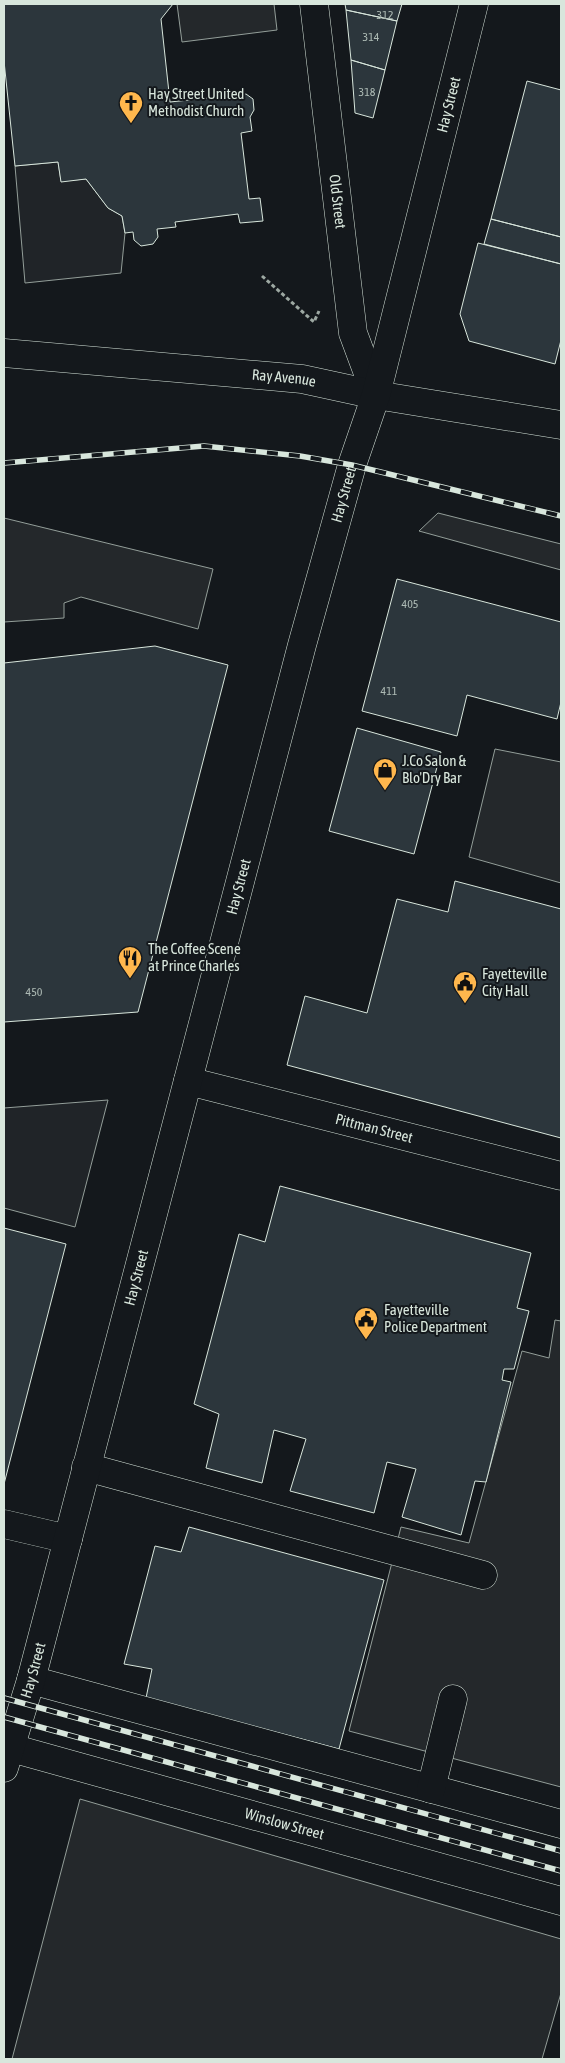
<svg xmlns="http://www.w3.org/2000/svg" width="565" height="2063" font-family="'Asap Condensed',sans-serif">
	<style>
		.green { fill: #202428; stroke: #939e99 }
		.parking { fill: #24282b; stroke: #939e99 }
		.building { fill: #2c363c; stroke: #d8e6dc }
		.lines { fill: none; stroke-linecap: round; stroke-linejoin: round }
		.minor-casing { stroke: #d8e6dc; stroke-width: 29 }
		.major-casing { stroke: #d8e6dc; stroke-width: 29 }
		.path { stroke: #9da8a2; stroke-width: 3; stroke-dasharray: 4 2.5; stroke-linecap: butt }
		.minor { stroke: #14181c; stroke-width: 28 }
		.major { stroke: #14181c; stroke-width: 28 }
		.rail-casing { stroke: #d8e6dc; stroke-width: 5.5 }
		.rail { stroke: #14181c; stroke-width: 4; stroke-dasharray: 11; stroke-linecap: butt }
		.labels { text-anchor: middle; stroke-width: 4; stroke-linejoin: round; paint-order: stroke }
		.number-label { font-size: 12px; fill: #adbab4 }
		.poi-label { font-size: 15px; fill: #d8e6dc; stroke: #14181c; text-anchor: start }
		.street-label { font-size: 15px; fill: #d8e6dc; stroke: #14181c }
	</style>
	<rect width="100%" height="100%" fill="#14181c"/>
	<path class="green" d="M58 162 61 181 86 179 108 208 122 216 125 233 121 273 25 283 15 166Z
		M108 1100 75 1227 4 1208V1108Z"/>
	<path class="parking" d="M177 4H274L277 30 182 42Z
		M438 513 561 544V570L419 531Z
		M4 518 213 569 198 629 81 597 64 603V618L4 622Z
		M495 749 561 762V883L469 857Z
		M555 1320 561 1321V1787L349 1731 401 1527 469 1543 522 1351 549 1358Z
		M80 1799 561 1939V1993L542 2059H12Z"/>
	<path class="building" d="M4 4H173L161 19 170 102 246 94 253 99 254 110 250 117 252 131 241 133 249 199 260 198 263 221 240 223 238 214 175 222 176 227 157 229 158 237 153 244 141 246 134 240 133 232 125 233 122 216 108 208 86 179 61 182 58 162 15 166 4 61Z
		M345 4H402L397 21 346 10Z
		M346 10 397 21 385 70 351 60Z
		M351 60 385 70 373 118 355 113Z
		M527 81 561 90V237L491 219Z
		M491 219 561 237V264L484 244Z
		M478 243 561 264V340L555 364 469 341 460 314Z
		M397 579 561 622V702L557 719 467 695 457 736 362 711Z
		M155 646 228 665 138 1012 4 1022V663Z
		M357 728 441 752 414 854 329 831Z
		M455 881 561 909V1138L287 1065 305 996 367 1013 397 899 448 912Z
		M280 1186 531 1253 517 1308 529 1311 514 1369H504L502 1380 511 1382 486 1482 475 1481 461 1535 402 1517 416 1469 387 1462 374 1513 290 1491 306 1439 274 1430 262 1483 206 1468 219 1414 194 1404 239 1234 265 1242Z
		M4 1228 66 1244 4 1484Z
		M189 1527 384 1580 339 1749 146 1698 152 1669 124 1664 155 1546 181 1552Z"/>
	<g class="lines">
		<g class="minor-casing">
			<g id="minor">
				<path id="s1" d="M314 4 353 333 376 395"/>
				<path id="s2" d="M4 353 302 379 376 395 561 425"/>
				<path id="s3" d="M188 1081 561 1176"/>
				<path d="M86 1467 483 1575"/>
				<path d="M4 1524 68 1539"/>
				<path d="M31 1680 561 1824"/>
				<path id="s4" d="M4 1746 561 1901"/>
				<path d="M431 1789 453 1699"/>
			</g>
		</g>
		<g class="major-casing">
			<g id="major">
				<path id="s5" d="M4 1768 31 1680 302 645 352 465 376 395 474 4"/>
			</g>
		</g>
		<path class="path" d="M262 276 314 322 319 311"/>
		<use href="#minor" class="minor"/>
		<use href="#major" class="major"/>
		<g class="rail-casing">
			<path id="rail" d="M4 463 204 446 300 456 352 465 561 516
				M4 1698 561 1851
				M4 1717 561 1871"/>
		</g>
		<use href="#rail" class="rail"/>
	</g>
	<defs>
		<g id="church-pin" transform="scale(1.25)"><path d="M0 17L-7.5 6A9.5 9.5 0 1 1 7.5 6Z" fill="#ffb74d" stroke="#14181c"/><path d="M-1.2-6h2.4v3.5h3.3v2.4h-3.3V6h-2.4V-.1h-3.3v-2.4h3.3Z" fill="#111"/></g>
		<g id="shop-pin" transform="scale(1.25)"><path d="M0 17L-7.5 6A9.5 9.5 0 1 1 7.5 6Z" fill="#ffb74d" stroke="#14181c"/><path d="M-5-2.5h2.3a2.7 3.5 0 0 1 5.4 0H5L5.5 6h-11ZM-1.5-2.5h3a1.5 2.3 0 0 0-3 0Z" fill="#111"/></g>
		<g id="restaurant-pin" transform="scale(1.25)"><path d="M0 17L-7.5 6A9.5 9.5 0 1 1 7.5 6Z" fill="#ffb74d" stroke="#14181c"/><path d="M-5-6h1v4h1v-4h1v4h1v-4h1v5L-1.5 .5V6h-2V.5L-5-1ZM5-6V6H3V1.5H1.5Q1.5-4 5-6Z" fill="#111"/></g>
		<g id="civic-pin" transform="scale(1.25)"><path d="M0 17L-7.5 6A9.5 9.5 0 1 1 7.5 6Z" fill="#ffb74d" stroke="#14181c"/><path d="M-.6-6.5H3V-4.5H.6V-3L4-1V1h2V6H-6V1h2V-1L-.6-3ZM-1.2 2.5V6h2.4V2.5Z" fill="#111"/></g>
	</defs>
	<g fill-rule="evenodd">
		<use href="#church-pin" x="131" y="103"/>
		<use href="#shop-pin" x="385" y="770"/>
		<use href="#restaurant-pin" x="130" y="958"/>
		<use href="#civic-pin" x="465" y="983"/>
		<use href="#civic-pin" x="366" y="1319"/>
	</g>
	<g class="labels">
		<g class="number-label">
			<text x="385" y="19">312</text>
			<text x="371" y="41">314</text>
			<text x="367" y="96">318</text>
			<text x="410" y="608">405</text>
			<text x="389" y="695">411</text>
			<text x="34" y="996">450</text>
		</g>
		<g class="poi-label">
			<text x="148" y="99">Hay Street United<tspan x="148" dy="17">Methodist Church</tspan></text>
			<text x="402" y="766">J.Co Salon &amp;<tspan x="402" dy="17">Blo'Dry Bar</tspan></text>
			<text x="148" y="954">The Coffee Scene<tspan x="148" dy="17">at Prince Charles</tspan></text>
			<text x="482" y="979">Fayetteville<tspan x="482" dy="17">City Hall</tspan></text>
			<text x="384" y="1315">Fayetteville<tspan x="384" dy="17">Police Department</tspan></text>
		</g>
		<g class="street-label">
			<text dy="5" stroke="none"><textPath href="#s5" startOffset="1722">Hay Street</textPath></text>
			<text dy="5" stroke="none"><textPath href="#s1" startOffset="199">Old Street</textPath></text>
			<text dy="5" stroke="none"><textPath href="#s2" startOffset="281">Ray Avenue</textPath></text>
			<text dy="5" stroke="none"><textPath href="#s5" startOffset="1318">Hay Street</textPath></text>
			<text dy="5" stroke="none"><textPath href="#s5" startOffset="912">Hay Street</textPath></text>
			<text dy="5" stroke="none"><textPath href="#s3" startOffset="192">Pittman Street</textPath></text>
			<text dy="5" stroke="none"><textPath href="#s5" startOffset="508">Hay Street</textPath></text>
			<text dy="5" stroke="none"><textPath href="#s5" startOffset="102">Hay Street</textPath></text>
			<text dy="5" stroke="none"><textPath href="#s4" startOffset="291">Winslow Street</textPath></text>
		</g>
	</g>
	<rect width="565" height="2063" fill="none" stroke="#d8e6dc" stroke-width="10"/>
</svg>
